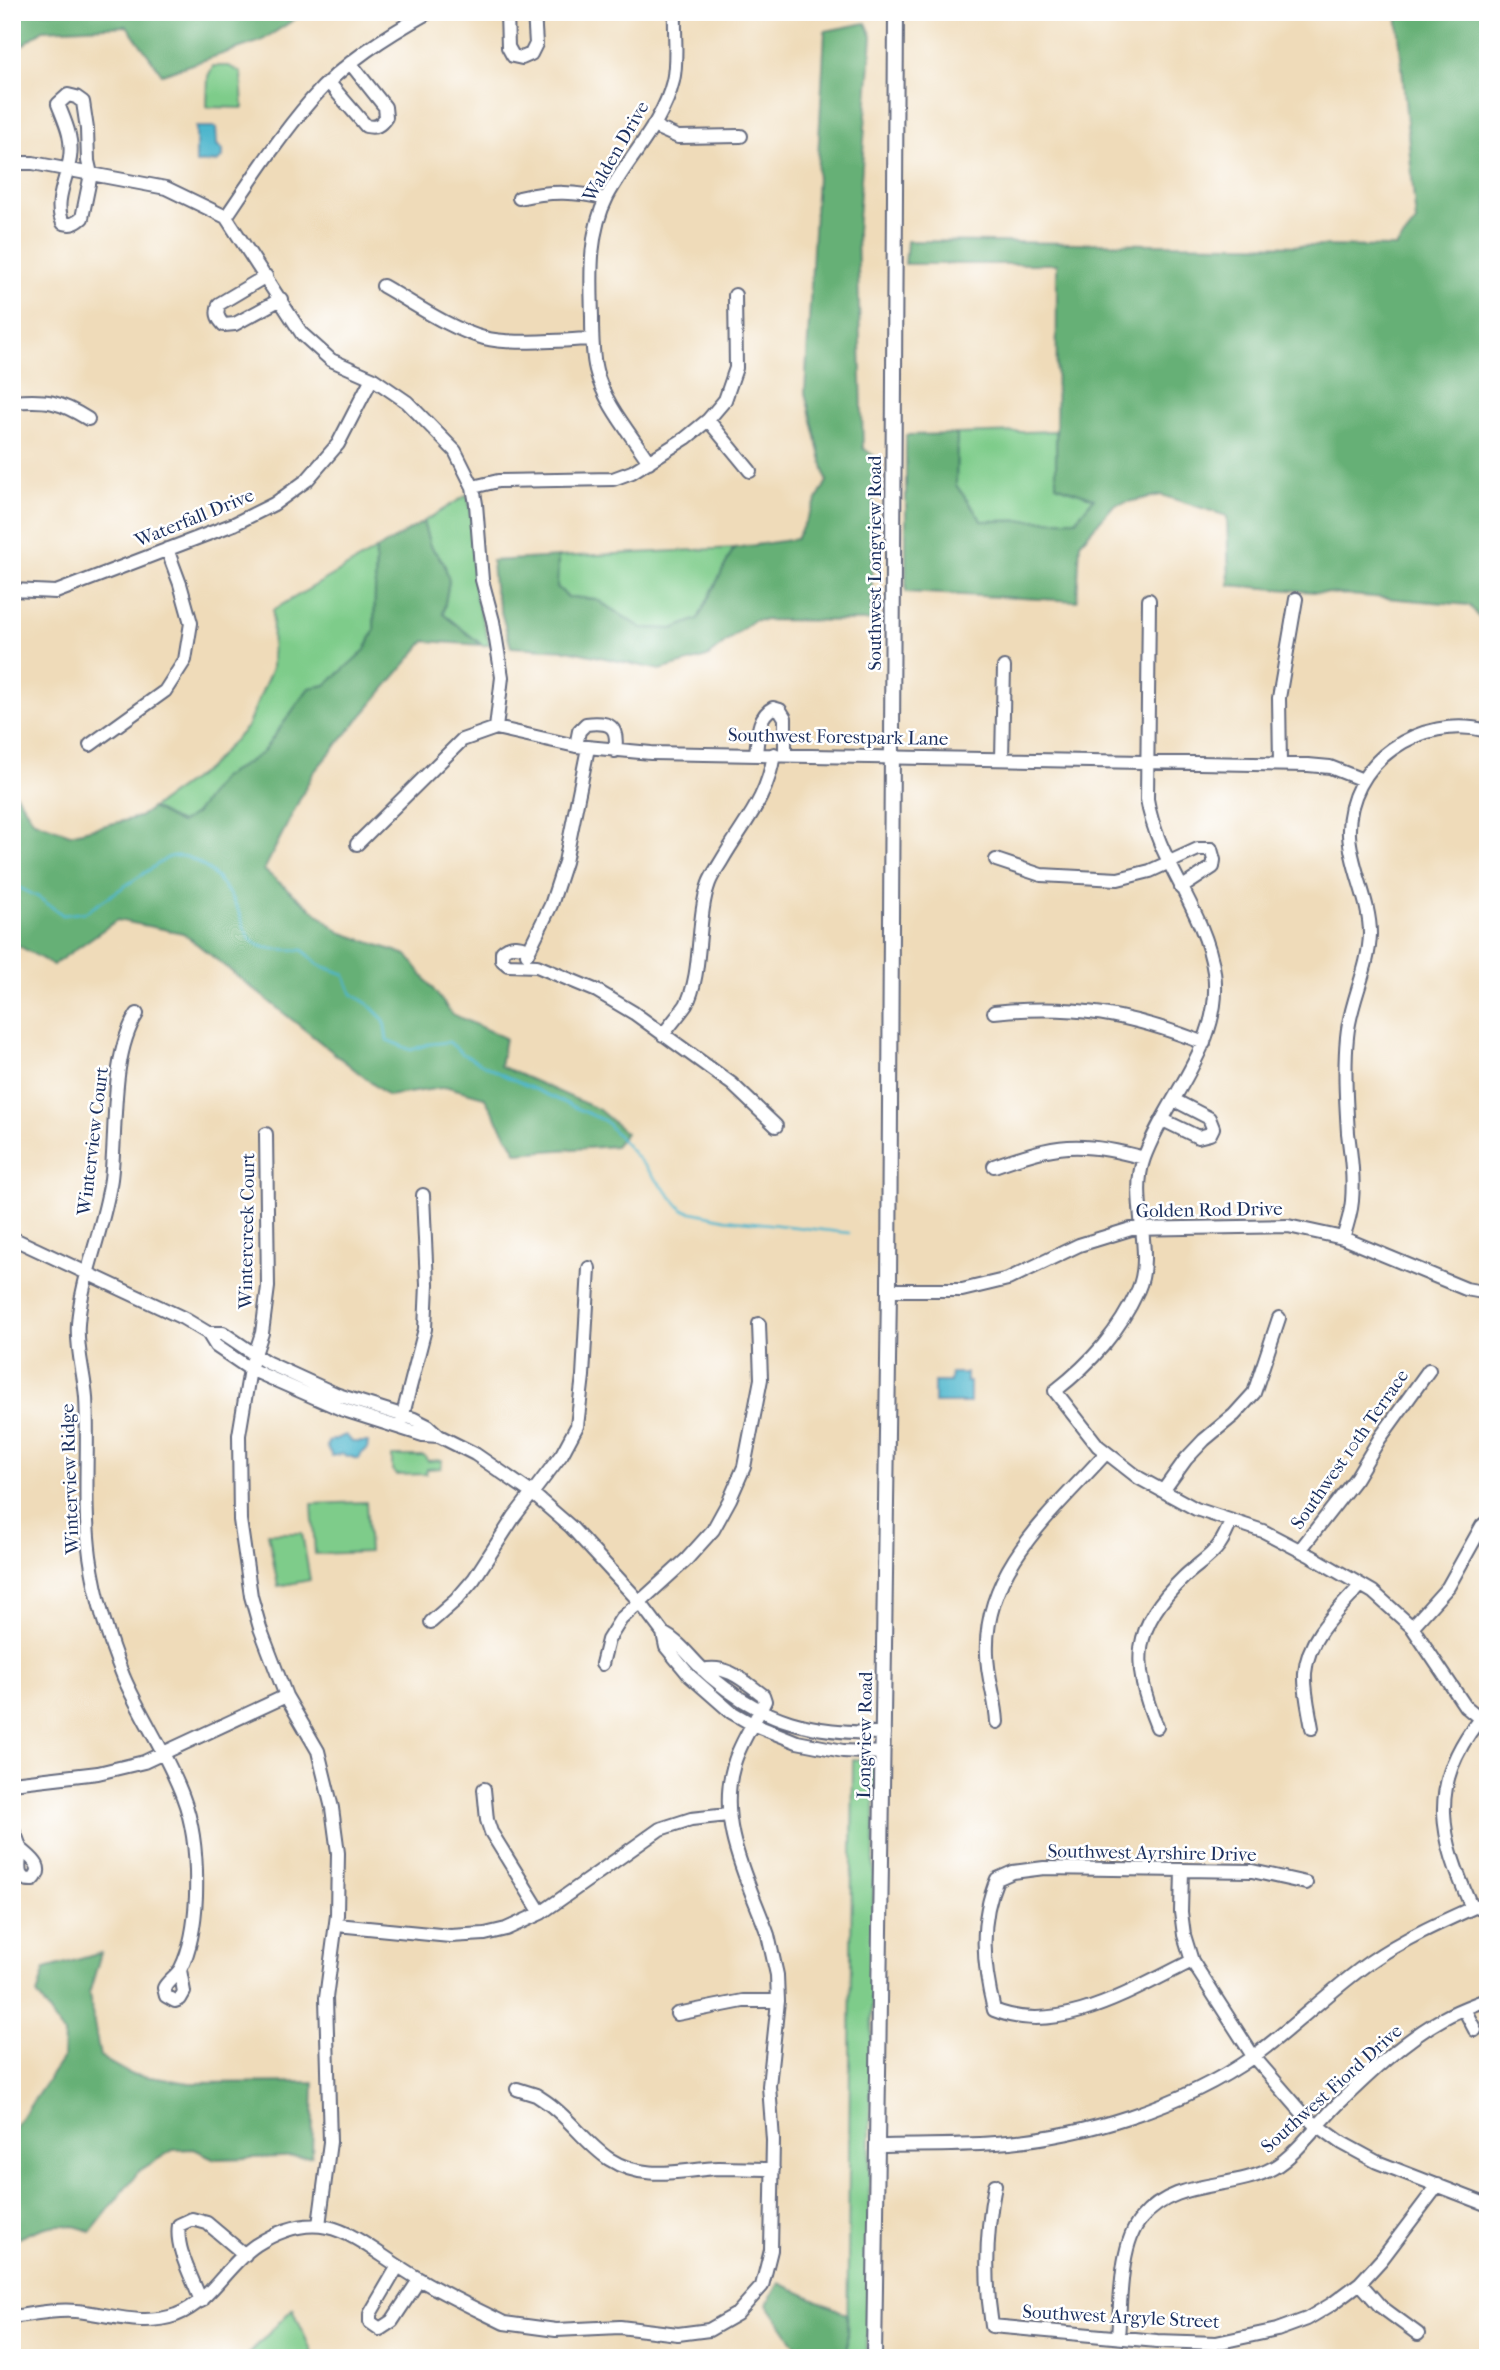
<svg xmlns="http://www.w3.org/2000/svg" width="1500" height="2370" font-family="'IM FELL French Canon',serif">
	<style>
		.green { fill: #7ecc8a; stroke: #4c7e74; stroke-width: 2 }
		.forest { fill: #66b076; stroke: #40706a; stroke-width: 2 }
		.water { fill: #4eb6cc; stroke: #347295; stroke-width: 2 }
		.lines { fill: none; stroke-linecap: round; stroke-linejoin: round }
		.stream { stroke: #4eb6cc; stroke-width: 2.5 }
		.minor-casing { stroke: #656b7e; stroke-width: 16 }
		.tertiary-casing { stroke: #656b7e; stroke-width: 18 }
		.minor { stroke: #fff; stroke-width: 12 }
		.tertiary { stroke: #fff; stroke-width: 14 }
		.labels { text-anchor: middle; stroke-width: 5; stroke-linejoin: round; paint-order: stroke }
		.street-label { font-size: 19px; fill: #1b2f5e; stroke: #fff }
	</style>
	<rect width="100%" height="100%" fill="#fff"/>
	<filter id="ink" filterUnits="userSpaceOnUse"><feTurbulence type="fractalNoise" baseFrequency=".0143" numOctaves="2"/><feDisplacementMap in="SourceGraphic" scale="14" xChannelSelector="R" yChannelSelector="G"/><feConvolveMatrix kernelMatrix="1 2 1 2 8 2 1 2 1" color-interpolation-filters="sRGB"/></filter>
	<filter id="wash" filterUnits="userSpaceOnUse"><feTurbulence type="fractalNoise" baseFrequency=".00686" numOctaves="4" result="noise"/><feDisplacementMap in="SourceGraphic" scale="28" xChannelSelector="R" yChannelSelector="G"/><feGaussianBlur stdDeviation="1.57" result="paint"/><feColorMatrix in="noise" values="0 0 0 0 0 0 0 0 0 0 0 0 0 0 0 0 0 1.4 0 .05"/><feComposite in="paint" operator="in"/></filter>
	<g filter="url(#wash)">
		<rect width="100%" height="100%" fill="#efdbb9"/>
		<path class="green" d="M213 66H229L241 73 243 108 207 107 208 76Z
			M1056 431V485L1094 498 1076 520 982 521 956 485 957 434Z
			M467 495 471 510 476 598 490 645H482L443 614 449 581 444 563 430 546 423 522Z
			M734 548 698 619 673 629 642 628 596 599 568 597 557 587 558 557Z
			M376 550 374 631 365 651 326 685 309 688 262 753 221 779 195 814 180 823 152 808 207 769 247 727 272 668 273 610Z
			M392 1456H424L428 1461 441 1460V1468L427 1469 426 1474 397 1475 392 1470Z
			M366 1502 369 1552 315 1554 312 1504Z
			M268 1533H302L310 1580 278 1586Z
			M853 1759 868 1760 873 1763 875 1774 867 2358H847Z
			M293 2308 314 2358H245Z"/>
		<path class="forest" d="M12 12H306L261 41 162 74 127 26 43 30 12 53Z
			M1397 12H1488V629L1469 605 1229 585 1227 516 1161 495 1114 505 1080 543 1077 601 906 592V435L957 434 956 485 982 521 1076 520 1094 498 1056 485 1057 264H905L907 241 1396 247 1416 222Z
			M866 23 872 36 857 232 863 448 874 456 871 621 754 620 707 657 660 670 567 650 511 647 494 587 492 561 558 557 557 587 568 597 595 599 642 628 673 629 698 619 734 548 796 539 827 481 805 393 825 31Z
			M423 522 430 546 444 563 449 581 443 614 482 645 425 641 313 773 264 870 340 932 407 955 452 1014 505 1038 500 1066 598 1109 626 1133 615 1146 517 1153 484 1097 448 1087 388 1096 183 933 117 920 53 965 12 942V789L34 821 70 834 139 817 152 808 180 823 195 814 221 779 262 753 309 688 326 685 365 650 374 631 376 550Z
			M101 1953 89 1994 100 2057 130 2074 190 2083 314 2082 312 2156 215 2159 194 2149 173 2150 139 2171 91 2232C61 2218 41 2227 12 2241V2132L63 2058 64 2034 37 1994 45 1969Z
			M779 2283 847 2314V2358H785L798 2349 767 2304Z"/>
		<path class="water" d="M196 127H216L217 145 223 150V157L217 162 196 163Z
			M951 1373H966V1382H970V1403H934V1382H950Z
			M346 1435 352 1442H368L367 1450 363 1452 358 1459 342 1454 332 1456 327 1447 328 1442Z"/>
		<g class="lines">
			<path class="stream" d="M12 884 38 897 63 915 86 912 167 858C194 846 225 884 236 906 242 916 243 931 251 940 263 952 288 949 303 950L319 965 344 974 352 994 368 1004 384 1020 387 1040 411 1050 429 1044 449 1042 463 1054 503 1075 605 1121 683 1210 725 1219 849 1233"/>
		</g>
	</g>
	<g filter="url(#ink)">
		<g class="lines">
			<g class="minor-casing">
				<path id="minor" d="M507 12 508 47 513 56 522 58 531 54 536 44 534 12
					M329 83 366 126C376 128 380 126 386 117L385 107 351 64
					M68 95 76 97 83 102 87 129 88 161 91 174 82 218C75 224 71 225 63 223 53 202 67 179 70 158 73 137 65 122 58 104Z
					M653 126 678 137 741 136
					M12 163H33L166 188 226 217 302 334 331 360 372 378 407 402 455 451 473 487 476 504 482 580 493 621 502 677 496 728
					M519 198C550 191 576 191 606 199
					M226 217C253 177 280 136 312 99 343 63 388 35 429 12
					M266 276 219 304C216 313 217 318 224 325L235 324 281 299
					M383 286C415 304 448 328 484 338 510 345 564 340 592 339
					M12 402C46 399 59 401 88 419
					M708 420 750 471
					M649 462C631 434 604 404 596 370 592 354 592 334 592 317 591 277 588 234 607 197 627 159 663 124 673 81 678 59 674 35 675 12
					M473 487 498 481 613 479 632 472 686 438 708 420 725 400 736 368 735 295
					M12 590 56 592 234 524 274 504 307 480 338 444 372 378
					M1149 600 1147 799C1157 861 1205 910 1214 972 1224 1043 1167 1095 1144 1158 1129 1199 1155 1253 1138 1290 1119 1332 1091 1363 1055 1391L1098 1446 1139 1478 1196 1509 1263 1531 1311 1556 1373 1592 1412 1627 1465 1706 1488 1725
					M90 745 165 691 185 660 191 623 180 584 167 549
					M576 746 579 731 586 724C610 721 619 726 615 751
					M756 754C758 738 757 716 773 708L780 710 785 718V754
					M1002 758 1004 667
					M1280 764 1279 698 1296 599
					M357 844 462 740 496 728 576 746 651 753 1308 765 1330 767 1363 780
					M996 860 1041 875 1118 879 1150 871 1198 849H1211L1214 860 1213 867 1181 888
					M528 949C518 945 510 944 502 952V960L508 965 537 966 597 991 634 1013 732 1084 776 1126
					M527 954 551 905 565 862 588 748
					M994 1012C1074 1004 1130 1014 1204 1043
					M137 1014C110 1056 117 1130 111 1179 104 1228 81 1278 78 1324 76 1348 84 1373 86 1397 89 1450 83 1503 90 1556 96 1598 108 1639 124 1678 142 1719 168 1756 183 1797 195 1828 197 1863 196 1896 195 1920 192 1946 181 1968 177 1976 168 1980 164 1988L166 1996 175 2001 180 1999 184 1992 180 1970
					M663 1035C670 1025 679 1015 686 1005 703 975 696 918 709 883 712 875 718 867 722 860 744 822 767 800 774 754
					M1163 1120 1198 1137 1210 1134 1213 1128 1209 1118 1174 1100
					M266 1134 268 1287 262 1333 250 1369 239 1435 240 1520 251 1596 260 1628 286 1696 318 1751 332 1808 338 1853 337 1915 326 1998 330 2142 319 2225
					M994 1166C1056 1144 1080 1140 1144 1158
					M12 1238 183 1318 208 1333 216 1346 250 1369 341 1409 423 1435 439 1436
					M1343 1238C1347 1226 1351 1214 1352 1201 1354 1178 1351 1156 1348 1133 1346 1101 1344 1068 1347 1037 1350 1001 1369 970 1370 934 1370 900 1351 869 1349 835 1346 762 1421 713 1488 731
					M889 1290H962L1008 1279 1079 1245 1131 1229 1288 1226 1343 1238 1466 1289 1488 1293
					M208 1333H223L266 1362 338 1395 414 1419 428 1426 439 1436 475 1454 533 1494 571 1527 639 1601 663 1633 666 1647 690 1676 731 1712 752 1724 797 1742 843 1751 883 1753
					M401 1422 425 1329 427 1284 423 1195
					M1163 1491 1186 1459 1204 1440 1234 1415 1254 1393 1279 1318
					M1300 1550 1356 1478 1380 1438 1429 1370
					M431 1622 456 1600 474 1579 514 1517 562 1454 577 1426 583 1376 589 1268
					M1412 1627 1448 1587 1482 1526 1488 1521
					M663 1633C682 1643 693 1662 710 1676 765 1723 812 1733 884 1733
					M602 1664 608 1640 621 1619 686 1560 713 1530 730 1499 744 1467 761 1379 759 1324
					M997 1722C996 1699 987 1677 987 1654 983 1569 1054 1511 1106 1453
					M1157 1727C1131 1663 1132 1627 1184 1577 1195 1566 1210 1558 1219 1545 1224 1538 1228 1529 1231 1521
					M1312 1728C1309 1710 1304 1691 1305 1673 1308 1636 1338 1611 1361 1585
					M12 1783 98 1773 144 1762 286 1696
					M484 1789 487 1820 491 1832 541 1913
					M12 1828C15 1835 20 1843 20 1850 21 1862 13 1881 33 1880 46 1867 31 1858 21 1849
					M1182 1870 1181 1912 1184 1935 1192 1961 1253 2056 1306 2117 1342 2143 1377 2162 1488 2205
					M1472 1908C1440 1836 1427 1787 1479 1720
					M337 1925 450 1936 485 1934 506 1929 541 1913 660 1829 691 1819 728 1815
					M1192 1961C1134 1989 1060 2037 994 2010 983 1966 979 1921 997 1879L1013 1872 1044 1868 1252 1871 1306 1883
					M1464 2009 1475 2030
					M677 2014 743 2001H778
					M517 2089 536 2095 545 2101C569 2117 585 2143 609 2159 645 2182 679 2170 719 2168 737 2168 755 2169 773 2169
					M878 2146C917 2145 956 2146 995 2143 1080 2138 1184 2106 1254 2056 1294 2027 1329 1991 1370 1962 1406 1937 1448 1919 1488 1901
					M995 2185C986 2231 985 2281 992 2326L1157 2341 1216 2343 1277 2330 1307 2319 1332 2304 1360 2283 1382 2259 1438 2185
					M398 2266 370 2314V2322L380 2329 392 2321 419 2280
					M1360 2283 1380 2306 1418 2334
					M201 2301C193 2279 175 2249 179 2225L192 2219 207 2223 245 2255
					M12 2317C33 2314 55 2309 76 2311 110 2314 142 2327 176 2315 212 2301 226 2265 256 2245 329 2199 358 2244 419 2279 446 2295 476 2309 504 2323L556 2330 620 2327 678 2334 709 2330 737 2314 762 2286 771 2250 773 2140 769 2086 778 2001 777 1975 768 1935C748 1880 716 1824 734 1764 740 1742 755 1722 765 1701L763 1695C745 1682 728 1664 703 1670
					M1118 2337C1121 2305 1119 2244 1141 2219 1176 2177 1232 2191 1273 2168 1295 2156 1318 2124 1337 2105 1369 2074 1404 2040 1444 2018 1458 2010 1473 2005 1488 1999"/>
			</g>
			<g class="tertiary-casing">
				<path id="tertiary" d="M874 2358 889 1290 896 12"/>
			</g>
			<use href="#minor" class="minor"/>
			<use href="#tertiary" class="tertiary"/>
		</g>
	</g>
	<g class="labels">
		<g class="street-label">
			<text transform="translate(615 151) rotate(-60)" y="7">Walden Drive</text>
			<text transform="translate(194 517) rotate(-22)" y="7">Waterfall Drive</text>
			<text transform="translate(874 563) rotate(-90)" y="7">Southwest Longview Road</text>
			<text transform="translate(838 736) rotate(1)" y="7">Southwest Forestpark Lane</text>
			<text transform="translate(92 1141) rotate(-83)" y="7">Winterview Court</text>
			<text transform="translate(1209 1209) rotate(-1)" y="7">Golden Rod Drive</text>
			<text transform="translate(246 1231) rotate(-89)" y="7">Wintercreek Court</text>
			<text transform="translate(1349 1449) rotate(-55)" y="7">Southwest 10th Terrace</text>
			<text transform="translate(69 1479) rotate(-92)" y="7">Winterview Ridge</text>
			<text transform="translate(864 1735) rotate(-89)" y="7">Longview Road</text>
			<text transform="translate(1152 1852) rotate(1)" y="7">Southwest Ayrshire Drive</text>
			<text transform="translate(1331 2088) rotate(-42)" y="7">Southwest Fiord Drive</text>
			<text transform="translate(1121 2316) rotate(3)" y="7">Southwest Argyle Street</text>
		</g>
	</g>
	<rect width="1500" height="2370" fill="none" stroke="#fff" stroke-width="42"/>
</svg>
